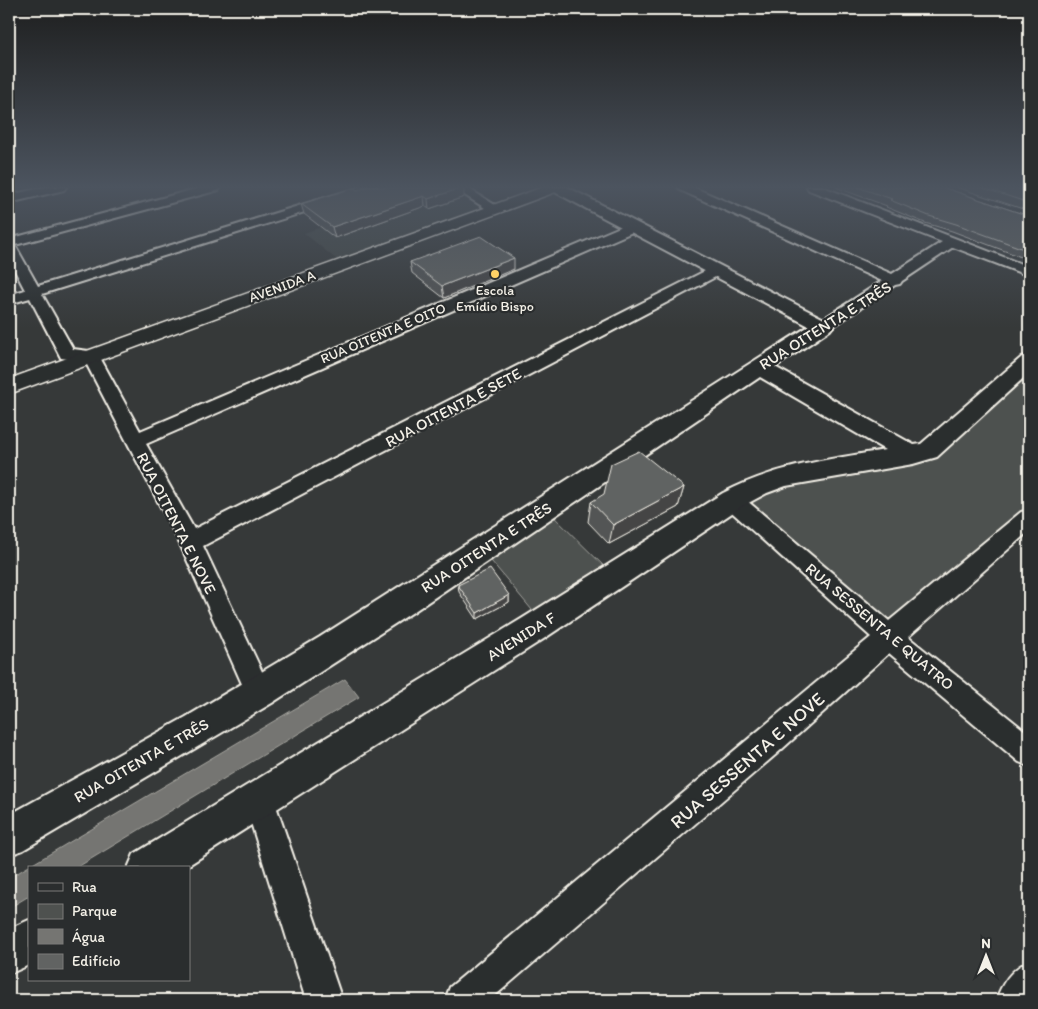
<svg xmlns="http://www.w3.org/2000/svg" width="1038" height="1009" font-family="Itim,sans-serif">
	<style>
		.built { fill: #434645 }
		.green { fill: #4e514f; stroke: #a1a19c }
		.water { fill: #757572; stroke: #a8a7a1 }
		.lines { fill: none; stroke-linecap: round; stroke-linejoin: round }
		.minor-casing { stroke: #f4f1e8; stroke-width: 4 }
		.tertiary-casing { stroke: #f4f1e8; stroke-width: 4 }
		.secondary-casing { stroke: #f4f1e8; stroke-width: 3 }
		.minor { fill: #2a2d2e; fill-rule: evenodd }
		.tertiary { fill: #2a2d2e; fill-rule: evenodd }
		.secondary { fill: #2a2d2e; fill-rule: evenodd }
		.wall { fill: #535554; stroke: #f4f1e8 }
		.shaded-wall { fill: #444545; stroke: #f4f1e8 }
		.building { fill: #616362; stroke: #f4f1e8 }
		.poi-dot { fill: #ffd166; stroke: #2a2d2e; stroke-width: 2 }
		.labels { text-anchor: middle; stroke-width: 4.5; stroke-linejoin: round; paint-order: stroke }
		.far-street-label { font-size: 14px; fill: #f4f1e8; stroke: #2a2d2e }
		.far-poi-label { font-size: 14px; fill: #f4f1e8; stroke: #2a2d2e }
		.street-label { font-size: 16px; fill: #f4f1e8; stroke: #2a2d2e }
		.near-street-label { font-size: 19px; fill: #f4f1e8; stroke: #2a2d2e }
	</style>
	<rect width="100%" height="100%" fill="#363939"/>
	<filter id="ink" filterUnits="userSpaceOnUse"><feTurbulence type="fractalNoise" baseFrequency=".02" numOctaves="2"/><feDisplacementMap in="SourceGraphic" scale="10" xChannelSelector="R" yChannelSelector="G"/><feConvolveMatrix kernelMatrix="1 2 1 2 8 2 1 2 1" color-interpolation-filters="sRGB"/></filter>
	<g filter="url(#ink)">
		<path class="built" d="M373 187H454L486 206 337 260 304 233 321 227 299 210Z"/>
		<path class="green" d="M1029 362V511L889 632 734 499 764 480 923 454Z
			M545 508 614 576 542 622 482 550Z"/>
		<path class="water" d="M345 679 359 697 76 868H29V896L9 908V878Z"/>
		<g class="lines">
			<g class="minor-casing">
				<path id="minor" d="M46 187H66L64 190 9 203V195Z
					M203 187H221L219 190 15 245 38 286 360 187H377L375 190 42 294 73 349 97 352 140 431 627 224 632 223 638 227 637 230 146 444 194 529 711 268H721L723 271 721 274 203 546 272 693 268 702 259 706 250 702 180 544 85 361 61 358 30 298 9 304V295L25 290 9 259V239Z
					M452 187H466L495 205 489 209 485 208Z
					M678 187H693L892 274 942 242 809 190 807 187H823L1029 267V276L953 247 902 281 900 284 895 285 829 329H817L815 326 817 323 882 281 680 190Z
					M732 492 739 494 889 621 1021 512 1029 510V531L908 637 1029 734V766L1019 762 889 653 781 750 490 1000H445L450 987 871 637 725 506 721 500 725 494Z
					M259 785 270 789 274 800 342 1000H306L244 800 248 789Z
					M1029 961V1000H996C1002 983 1011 969 1029 961Z"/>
			</g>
			<g class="tertiary-casing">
				<path id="tertiary" d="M549 187H567L830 322 833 326 830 330 775 367 914 445 921 444 1022 357 1029 355V373L937 457 913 464 786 486 767 493 741 507 545 638 184 868H128L134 854 523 618 723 493C777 465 826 460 885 450L760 377 413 612 272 703 23 850 9 855V815L186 717 320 637 809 326 551 190Z
					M29 920V965L9 974V929Z"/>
			</g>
			<g class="secondary-casing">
				<path id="secondary" d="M543 187H564L561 190 9 394V379Z"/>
			</g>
			<use href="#minor" class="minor"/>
			<use href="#tertiary" class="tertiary"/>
			<use href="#secondary" class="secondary"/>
		</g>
		<path class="wall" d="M835 187H942L1029 216V260L952 231 925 223 886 207 887 206Z
			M956 187H1029V211Z
			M357 190 464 197 429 209 425 206 335 238 304 214 301 204Z
			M410 262 514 269 444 298 412 273Z
			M684 487 678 507 609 544 588 522 591 502Z
			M458 585 509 595V602L477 619 459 592Z"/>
		<path class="shaded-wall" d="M464 187V197L429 209 428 199Z
			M424 196 425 206 335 238 332 227Z
			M514 258V269L444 298 442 286Z
			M684 487 678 507 609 544 613 525Z
			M509 595V602L477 619V613Z"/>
		<path class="building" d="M367 187H464L428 199 424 196 332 227 301 204 354 188 357 190Z
			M857 187H942L1029 216V251L956 224 929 216 890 200 892 199Z
			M980 187H1029V203Z
			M481 236 514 258 442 286 410 262Z
			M639 451 684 487 613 525 591 502 604 494 611 464Z
			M490 569 509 595 477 613 458 585Z"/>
	</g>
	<linearGradient id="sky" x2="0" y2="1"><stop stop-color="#1e1f1f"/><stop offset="0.57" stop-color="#4c545f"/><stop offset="1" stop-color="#4c545f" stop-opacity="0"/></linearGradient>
	<rect width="1038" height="328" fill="url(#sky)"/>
	<circle class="poi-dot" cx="495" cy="274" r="5"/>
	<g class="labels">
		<g class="far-street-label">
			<text transform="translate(282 286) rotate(-20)" y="5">AVENIDA A</text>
			<text transform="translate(383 333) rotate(-23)" y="5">RUA OITENTA E OITO</text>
		</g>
		<g class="far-poi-label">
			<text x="495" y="295">Escola<tspan x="495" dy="16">Emídio Bispo</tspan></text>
		</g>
		<g class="street-label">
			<text transform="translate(825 325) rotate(-32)" y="6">RUA OITENTA E TRÊS</text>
			<text transform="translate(453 407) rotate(-28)" y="6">RUA OITENTA E SETE</text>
			<text transform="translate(177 523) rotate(63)" y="6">RUA OITENTA E NOVE</text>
			<text transform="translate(486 547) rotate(-33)" y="6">RUA OITENTA E TRÊS</text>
			<text transform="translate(880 626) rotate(40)" y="6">RUA SESSENTA E QUATRO</text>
			<text transform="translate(521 636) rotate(-32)" y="6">AVENIDA F</text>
			<text transform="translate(141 760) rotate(-30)" y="6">RUA OITENTA E TRÊS</text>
		</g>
		<g class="near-street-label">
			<text transform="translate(747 760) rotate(-41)" y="7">RUA SESSENTA E NOVE</text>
		</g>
	</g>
	<rect width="1038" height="1009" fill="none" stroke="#2a2d2e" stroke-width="30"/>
	<rect x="15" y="15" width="1008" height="979" fill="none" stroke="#f4f1e8" stroke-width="2" filter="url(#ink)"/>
	<rect x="28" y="866" width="162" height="115" fill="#2a2d2e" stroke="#7b7b78"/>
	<rect x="38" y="883" width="25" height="8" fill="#2a2d2e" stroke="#7b7b78"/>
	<text x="72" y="892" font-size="15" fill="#f4f1e8">Rua</text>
	<rect x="38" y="904" width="25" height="15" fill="#4e514f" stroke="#7b7b78"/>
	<text x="72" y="916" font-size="15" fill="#f4f1e8">Parque</text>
	<rect x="38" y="929" width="25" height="15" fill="#757572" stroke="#7b7b78"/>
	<text x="72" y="942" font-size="15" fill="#f4f1e8">Água</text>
	<rect x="38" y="954" width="25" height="15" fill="#616362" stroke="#7b7b78"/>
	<text x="72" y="966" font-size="15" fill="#f4f1e8">Edifício</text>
	<g transform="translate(986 956)" stroke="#2a2d2e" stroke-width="4" paint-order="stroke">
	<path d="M0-4L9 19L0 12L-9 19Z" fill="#f4f1e8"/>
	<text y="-8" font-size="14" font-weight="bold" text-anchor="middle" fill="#f4f1e8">N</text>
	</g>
</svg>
